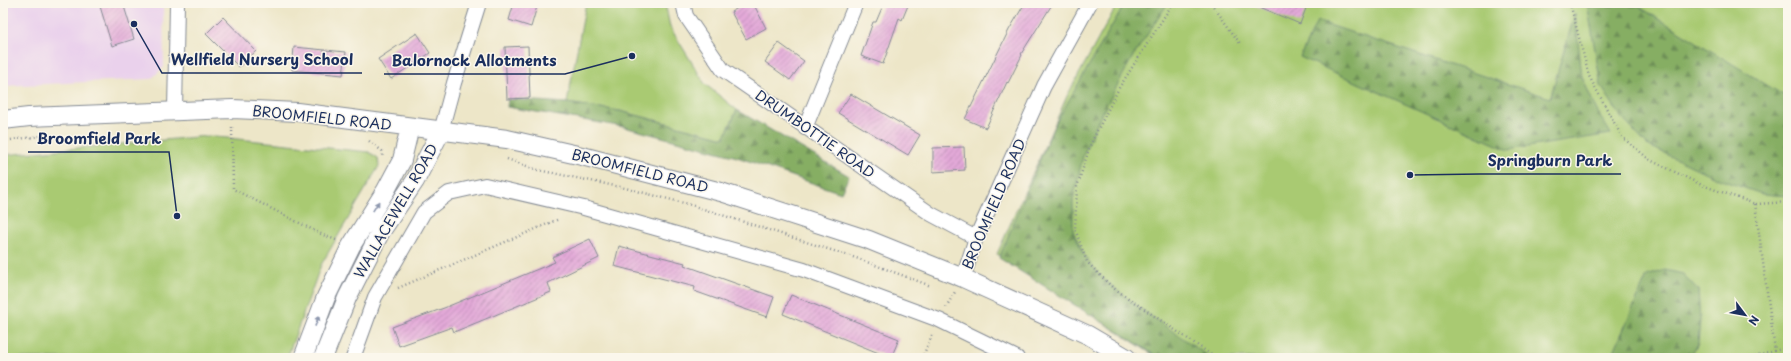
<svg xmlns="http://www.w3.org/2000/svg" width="1791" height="361" font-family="'Playpen Sans',sans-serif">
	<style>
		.built { fill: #ead1ec }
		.green { fill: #a9ca72; stroke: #627c68 }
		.forest { fill: url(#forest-firs); stroke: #506e61 }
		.building { fill: url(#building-hatch) }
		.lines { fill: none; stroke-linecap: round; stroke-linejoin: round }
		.minor-casing { stroke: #848a93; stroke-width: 16 }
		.tertiary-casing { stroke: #848a93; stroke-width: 20 }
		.path { stroke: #848a93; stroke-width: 2.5; stroke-dasharray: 1 3; stroke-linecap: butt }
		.minor { stroke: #fff; stroke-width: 14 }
		.tertiary { stroke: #fff; stroke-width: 18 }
		.oneway { fill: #8d97ae }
		.labels { text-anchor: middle; stroke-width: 3; stroke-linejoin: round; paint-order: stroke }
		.street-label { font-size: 14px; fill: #1b2f5e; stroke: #fbf7ec }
		.leader { fill: none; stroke: #1b2f5e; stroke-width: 1.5 }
		.callout-dot { fill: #1b2f5e; stroke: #fbf7ec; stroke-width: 1.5 }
		.callout-label { font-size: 15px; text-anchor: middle; font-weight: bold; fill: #1b2f5e; stroke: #fbf7ec; stroke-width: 3; stroke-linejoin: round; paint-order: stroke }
	</style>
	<defs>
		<pattern id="forest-firs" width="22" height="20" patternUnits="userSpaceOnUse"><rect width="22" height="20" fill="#86ae64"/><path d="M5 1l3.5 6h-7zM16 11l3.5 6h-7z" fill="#6d8e56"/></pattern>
		<pattern id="building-hatch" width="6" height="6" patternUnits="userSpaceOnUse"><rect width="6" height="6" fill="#e3a9d8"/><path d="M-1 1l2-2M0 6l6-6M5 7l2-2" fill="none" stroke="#b78ab2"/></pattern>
	</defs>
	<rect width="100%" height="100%" fill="#fbf7ec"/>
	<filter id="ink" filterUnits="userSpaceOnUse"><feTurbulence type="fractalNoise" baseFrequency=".025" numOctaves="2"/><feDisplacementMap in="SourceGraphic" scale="8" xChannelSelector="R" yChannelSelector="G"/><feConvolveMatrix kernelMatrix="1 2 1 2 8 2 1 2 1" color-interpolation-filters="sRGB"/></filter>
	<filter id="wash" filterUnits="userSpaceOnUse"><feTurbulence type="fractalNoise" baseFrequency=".012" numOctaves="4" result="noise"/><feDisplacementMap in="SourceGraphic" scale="16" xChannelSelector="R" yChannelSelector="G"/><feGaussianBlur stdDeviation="0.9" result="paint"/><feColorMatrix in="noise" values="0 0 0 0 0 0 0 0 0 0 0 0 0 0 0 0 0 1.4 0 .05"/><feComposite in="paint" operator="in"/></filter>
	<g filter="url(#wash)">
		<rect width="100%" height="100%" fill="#ede6c8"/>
		<path class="built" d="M3 3H163L164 67 151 79 3 86Z"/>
		<path class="green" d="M586 3H665L670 27 705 84 737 110 724 138 620 111 567 103Z
			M1118 3H1788V358H1158L997 254 1067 96Z
			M207 136 369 152 378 158 379 166 321 265 287 358H3V155Z"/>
		<path class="forest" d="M1125 3H1168L1132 58 1098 121 1083 156 1073 200V231L1083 253 1101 277 1138 307 1211 358H1160L999 258 1054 126Z
			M1587 3H1633L1788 98V196L1762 194 1721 180 1647 145 1621 117 1601 86Z
			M1575 13 1582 77 1596 109 1611 134 1508 150 1300 57 1317 21 1550 98Z
			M508 99 567 103 620 111 724 138 737 110 849 176 841 193 737 157 624 127 507 107Z
			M1665 270 1683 274 1698 290 1700 320 1698 344 1690 358H1611L1647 276Z"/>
		<g id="blocks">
			<path class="building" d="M99 3H123L134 39 112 46Z
				M514 3H538L531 27 509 20Z
				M746 3H753L766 28 746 39 731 12Z
				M884 3H909L902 20 899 18 883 64 861 56 873 22H876Z
				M1025 3H1053L1021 54 1022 55 1008 83 1007 82 986 128 965 119 1009 30Z
				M1249 3H1308L1300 24Z
				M223 17 256 51 239 67 206 34Z
				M417 33 430 53 391 79 378 59Z
				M779 43 804 61 790 80 765 62Z
				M528 46 530 98 507 99 505 47Z
				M294 47 346 52 343 75 292 70Z
				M851 94 920 135 908 155 838 113Z
				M964 147 965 170 933 172V148Z
				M590 239 599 258 548 283 551 292 454 332 452 327 399 346 392 327 444 308 555 262 552 257Z
				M619 246 685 263 684 265 774 297 767 317 694 291 695 287 614 266Z
				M791 295 899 339 891 358 783 314Z"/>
		</g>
	</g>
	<g filter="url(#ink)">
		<use href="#blocks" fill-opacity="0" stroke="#848a93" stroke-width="1"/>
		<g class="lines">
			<g class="minor-casing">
				<path id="minor" d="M683 3 686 16 723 70 931 214 976 238
					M175 111 177 3
					M805 128 856 3
					M441 131 454 83 479 3
					M963 278 976 238 1044 86 1090 3
					M353 358 375 297 424 212 449 193 485 185 584 208 804 270 939 320 1017 358"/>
			</g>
			<g class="tertiary-casing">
				<path id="tertiary" d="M3 120 29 117 232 109 297 112 507 139 582 156 721 192 869 240 963 278 1088 335 1127 358
					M303 358 326 297 351 246 386 190 402 160 410 127
					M323 358 347 298 380 233 415 181 441 131"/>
			</g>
			<path class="path" d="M1173 3 1119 88 1091 143 1077 187 1075 229 1087 262 1112 287 1216 358
				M1211 3 1241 45
				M1570 3 1589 76 1622 137 1650 160 1702 185 1755 204 1788 202
				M232 127 233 189 323 235 336 240
				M3 141 48 135
				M369 141 382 151 383 158
				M507 159 538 170 625 188 688 204 859 259 931 286
				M1755 204 1775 350
				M398 288 559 219
				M946 307 955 292
				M922 358 933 333
				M1751 358 1788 347"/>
			<use href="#minor" class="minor"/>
			<use href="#tertiary" class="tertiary"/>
		</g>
		<defs><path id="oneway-solid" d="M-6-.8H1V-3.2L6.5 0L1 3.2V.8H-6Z"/></defs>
		<g class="oneway">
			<use href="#oneway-solid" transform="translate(376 206) rotate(-58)"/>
			<use href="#oneway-solid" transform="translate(317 321) rotate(-70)"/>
		</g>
	</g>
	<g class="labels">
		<g class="street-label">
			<text transform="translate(322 118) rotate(6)" y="5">BROOMFIELD ROAD</text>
			<text transform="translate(815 134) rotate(35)" y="5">DRUMBOTTIE ROAD</text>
			<text transform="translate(640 171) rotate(14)" y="5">BROOMFIELD ROAD</text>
			<text transform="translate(994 204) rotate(-67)" y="5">BROOMFIELD ROAD</text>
			<text transform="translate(396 211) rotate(-60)" y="5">WALLACEWELL ROAD</text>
		</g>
	</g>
	<path class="leader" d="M134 24L162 73H362M632 56L565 74H384M177 216L169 152H28M1410 175L1480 174H1621"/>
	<g class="callout-dot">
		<circle cx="134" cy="24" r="4"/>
		<circle cx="632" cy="56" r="4"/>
		<circle cx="177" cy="216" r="4"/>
		<circle cx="1410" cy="175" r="4"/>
	</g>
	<g class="callout-label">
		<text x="262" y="65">Wellfield Nursery School</text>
		<text x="474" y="66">Balornock Allotments</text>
		<text x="99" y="144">Broomfield Park</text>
		<text x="1550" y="166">Springburn Park</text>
	</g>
	<rect width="1791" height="361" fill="none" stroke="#fbf7ec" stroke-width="16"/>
	<g transform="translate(1745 315) rotate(122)" stroke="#fbf7ec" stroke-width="3" paint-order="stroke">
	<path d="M0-3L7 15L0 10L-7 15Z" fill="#1b2f5e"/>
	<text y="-6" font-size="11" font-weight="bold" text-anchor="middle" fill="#1b2f5e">N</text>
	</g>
</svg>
